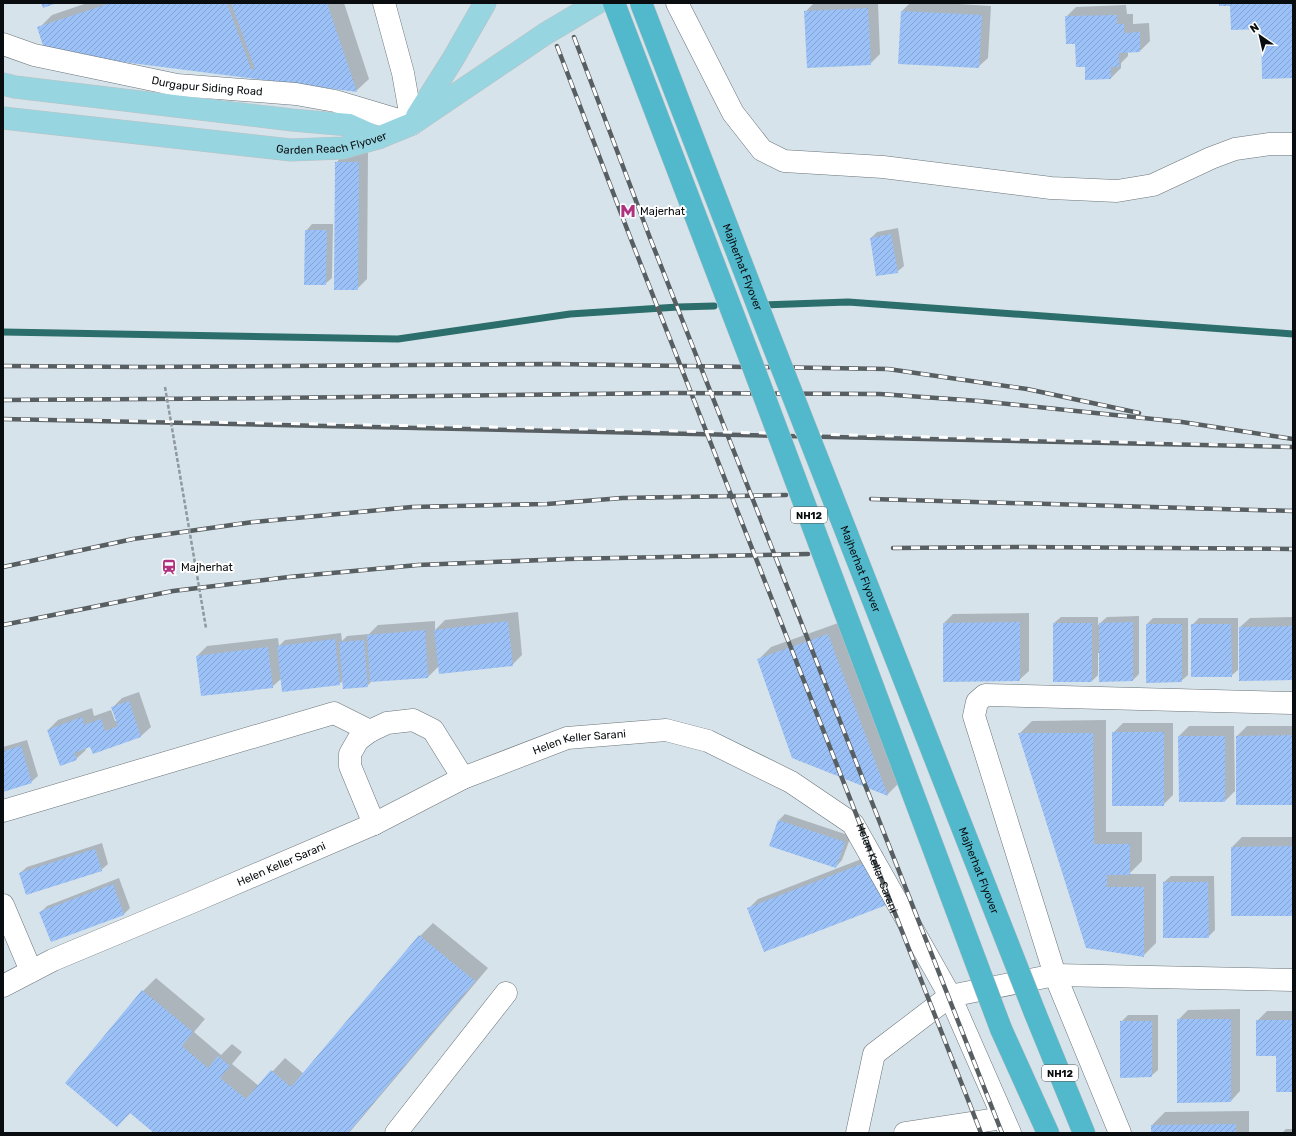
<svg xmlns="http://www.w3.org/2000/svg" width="1296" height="1136" font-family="Rubik,sans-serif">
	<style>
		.shadow { fill: #0003 }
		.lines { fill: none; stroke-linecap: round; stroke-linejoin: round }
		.stream { stroke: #2b6e6b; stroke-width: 7 }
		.building { fill: url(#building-hatch) }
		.minor-casing { stroke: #6a747a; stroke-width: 23 }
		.major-casing { stroke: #bfc0c1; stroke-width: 23 }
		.highway-casing { stroke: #bfc0c1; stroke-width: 23 }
		.minor { stroke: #fff; stroke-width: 22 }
		.major { stroke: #97d5e1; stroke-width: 22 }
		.highway { stroke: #52b9cd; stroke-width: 22 }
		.rail-casing { stroke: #585f63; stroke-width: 4.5 }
		.rail { stroke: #fff; stroke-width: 3; stroke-dasharray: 9; stroke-linecap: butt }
		.highway-bridge-casing { stroke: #bfc0c1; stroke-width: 23; stroke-linecap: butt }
		.path-bridge { stroke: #8e989d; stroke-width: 2.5; stroke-dasharray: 4 2; stroke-linecap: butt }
		.highway-bridge { stroke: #52b9cd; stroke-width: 22 }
		.labels { text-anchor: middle; stroke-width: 4; stroke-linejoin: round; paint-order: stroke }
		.shield { fill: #fff; stroke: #535657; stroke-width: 1 }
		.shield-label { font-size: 10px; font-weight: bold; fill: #090d0f }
		.street-label { font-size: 11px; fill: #090d0f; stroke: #fff }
		.poi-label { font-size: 11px; fill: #090d0f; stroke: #fff; text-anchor: start }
	</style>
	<defs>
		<pattern id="building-hatch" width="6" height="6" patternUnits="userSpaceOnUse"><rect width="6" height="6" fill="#9bc1f7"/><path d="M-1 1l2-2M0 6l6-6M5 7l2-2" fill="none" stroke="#84a5d3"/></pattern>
	</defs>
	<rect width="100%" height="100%" fill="#d7e3ea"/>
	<path class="shadow" d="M87 3H344L369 79 356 91 39 28 52 15Z
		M814 3H878L880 54 870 64 805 12Z
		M910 3H942L991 6 988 58 978 67 902 11Z
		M1126 5 1127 14H1133V24L1149 23 1150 41 1140 51 1128 52V56L1121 63V68L1111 78 1086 79V65L1066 17 1076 7Z
		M345 153H368L367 279 357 289 336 163Z
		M312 224H333L332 278 325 284 306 231Z
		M898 228 904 266 897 272 871 238 877 232Z
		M518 612 522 655 512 665 439 666 428 677 372 681 367 686 344 680 339 684 282 678 272 687 197 656 207 646 278 638 279 646 285 640 341 633 342 641 347 636 369 634 378 625 435 621V630L445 620Z
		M1029 613V671L1019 680 944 623 953 614Z
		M1139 616V674L1133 680 1100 653H1098V675L1092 681 1054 623 1061 617H1098V625L1107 617Z
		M1293 617V679L1240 627 1250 618Z
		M1153 618H1188V675L1181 681 1147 624Z
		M1199 618H1238V670L1231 676 1192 625Z
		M841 622 900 782 887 795 758 660 771 647Z
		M139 692 151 727 141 736 93 753 90 746 85 748 86 750 76 759 48 730 58 720 92 708 94 716 111 710 115 721H117L113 707 122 698Z
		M1106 720V832H1142V861L1129 874H1156V943L1143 956 1019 734 1032 721Z
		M1123 723H1173V795L1163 805 1113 733Z
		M1189 726H1234L1235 791 1225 801 1179 736Z
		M1247 726H1293V804H1237V736Z
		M27 740 38 776 31 782 3 791V747Z
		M785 814 851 836 842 860 836 867 779 820Z
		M1242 837H1293V915L1232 847Z
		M102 843 108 864 101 870 20 873 27 867Z
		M882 851 898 893 748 909 758 899Z
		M1171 876H1214L1215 930 1208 937 1164 882Z
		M119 878 130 908 124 914 41 912 47 906Z
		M433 923 488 968 349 1133H156L131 1112 117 1126 66 1083 143 991 156 978 205 1019 194 1032 221 1055 232 1044 242 1052 232 1064 259 1086 285 1058 304 1074 420 936Z
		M1240 1009V1091L1231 1101 1178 1020 1188 1010Z
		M1267 1011H1293V1091L1277 1055 1257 1021Z
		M1128 1015H1158V1070L1151 1076 1121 1022Z
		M1249 1111V1133H1152V1125L1165 1112Z
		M1286 1129H1293V1133H1282Z"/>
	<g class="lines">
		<path class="stream" d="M761 305 848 302 1293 334
			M3 332 398 339 570 314 678 307 714 306"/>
	</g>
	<path class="building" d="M41 3H57L43 8Z
		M111 3H227L251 69H255L231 3H327L357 92 45 52 37 27Z
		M1219 3H1293V78L1262 79 1261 29 1231 30 1230 6H1219Z
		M868 8 871 65 807 68 804 11Z
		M901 11 982 15 979 68 898 64Z
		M1117 15V24H1124V33L1140 32V52L1119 53V67H1111V79L1085 80V67H1076L1075 44H1066L1065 16Z
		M335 162H359L358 290H334Z
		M305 230H327L326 285H304Z
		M891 234 898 273 876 276 870 238Z
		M508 621 513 666 439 674 434 630Z
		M1020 622V681L943 682V623Z
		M1133 622V681L1099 682V623Z
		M1053 623H1092V682H1053Z
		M1146 624H1182V682L1146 683Z
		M1191 624H1231L1232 677H1191Z
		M1293 626V680L1239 681V627Z
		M425 630 428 678 370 682 367 635Z
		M828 634 888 796 792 758 757 659Z
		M335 639 340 685 282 692 277 646Z
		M364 640 368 687 343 689 339 642Z
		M268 647 273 688 201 696 196 656Z
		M129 701 141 737 93 754 90 747 74 753 77 760 60 766 47 730 82 717 84 725 101 719 105 731 118 726 111 707Z
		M1112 732H1164V806H1112Z
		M1018 733H1093L1094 844H1130V875H1107V887H1144V957L1086 948Z
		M1293 735V805H1236V736Z
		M1178 736H1225V802H1179Z
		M21 746 32 783 3 792V751Z
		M778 820 845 842 836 868 769 846Z
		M1293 846V916H1231V847Z
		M95 849 102 871 26 895 19 873Z
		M872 860 889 904 764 952 747 908Z
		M1163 882H1208L1209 938H1163Z
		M113 884 124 915 51 942 39 912Z
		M419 935 475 981 348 1133H154L130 1113 117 1127 65 1083 142 990 193 1032 182 1046 208 1068 218 1056 230 1066 220 1078 246 1099 271 1070 291 1087Z
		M1177 1019H1231V1102L1177 1103Z
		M1256 1020H1293V1092H1276V1056H1256Z
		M1120 1021H1152V1077L1120 1078Z
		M1236 1124V1133H1151V1125Z"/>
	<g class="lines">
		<g class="minor-casing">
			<g id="minor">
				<path d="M677 3 733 113 762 150 784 161 883 167 1051 188 1117 191 1153 185 1211 158 1235 149 1270 144H1293"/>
				<path id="s1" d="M3 44 34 55 177 85 296 94 335 101 412 124 403 73 384 3"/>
				<path d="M3 811 334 713 370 731"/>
				<path d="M374 824 350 766V754L358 740 370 731 387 723 413 720 433 730 463 778"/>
				<path d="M3 905 31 971"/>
				<path id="s2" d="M3 986 53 960 192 902 374 824 463 778 567 738 666 730 708 741 791 782 853 824 950 996 1010 1133"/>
				<path d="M396 1133 506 993"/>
				<path d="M857 1133 874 1054 950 996 1055 975 1293 980"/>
				<path d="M905 1133 1003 1118"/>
				<path d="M1120 1133 1055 975 974 716 977 702 985 695 1293 703"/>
			</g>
		</g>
		<g class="major-casing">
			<g id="major">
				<path d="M3 84 15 87 292 120 349 125 378 138"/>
				<path d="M417 116 453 59 485 3"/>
				<path id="s3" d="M3 118 291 150 343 148 378 138 412 124 545 34 597 3"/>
			</g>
		</g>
		<g class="highway-casing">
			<path id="highway" d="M1035 1013 1084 1133
				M1001 1029 1048 1133"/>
		</g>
		<use href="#minor" class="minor"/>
		<use href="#major" class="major"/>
		<use href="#highway" class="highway"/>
		<g class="rail-casing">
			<g id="rail">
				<path d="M574 37 650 238 1002 1133"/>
				<path id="s4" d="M557 46 632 242 981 1133"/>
				<path d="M3 366 144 367 555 364 888 369 1027 389 1139 413"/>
				<path d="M3 400 275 398 671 393 880 394 979 401 1182 422 1293 439"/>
				<path d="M3 419C433 425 863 434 1293 447"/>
				<path d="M871 499 1293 511"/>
				<path d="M893 548 1024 547 1293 549"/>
				<path d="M3 567 133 539 253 522 412 507 547 504 622 498 786 495"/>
				<path d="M3 625 173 591 289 577 418 565 567 559 808 554"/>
			</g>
		</g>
		<use href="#rail" class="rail"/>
		<g class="highway-bridge-casing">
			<g id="highway-bridge">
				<path d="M614 3 751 361 1001 1029"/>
				<path id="s5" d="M641 3 769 335 1035 1013"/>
			</g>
		</g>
		<path class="path-bridge" d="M165 387 206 628"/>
		<use href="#highway-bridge" class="highway-bridge"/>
	</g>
	<defs>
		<g id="metro-bare" transform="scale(1.2)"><path d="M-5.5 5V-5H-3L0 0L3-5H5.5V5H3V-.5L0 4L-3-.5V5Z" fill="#af3180" stroke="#fff" stroke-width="2.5" paint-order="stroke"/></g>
		<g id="station-bare" transform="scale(1.2)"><path d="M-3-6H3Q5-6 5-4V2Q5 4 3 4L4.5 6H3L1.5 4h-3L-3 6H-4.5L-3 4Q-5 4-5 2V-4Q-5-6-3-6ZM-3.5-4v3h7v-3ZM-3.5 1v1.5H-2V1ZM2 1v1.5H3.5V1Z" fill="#af3180" stroke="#fff" stroke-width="2.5" paint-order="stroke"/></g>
	</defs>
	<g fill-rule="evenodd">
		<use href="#metro-bare" x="628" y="211"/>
		<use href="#station-bare" x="169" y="567"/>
	</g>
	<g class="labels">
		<g class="shield">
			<rect x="791" y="507" width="36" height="16" rx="3"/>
			<rect x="1042" y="1065" width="36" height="16" rx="3"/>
		</g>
		<g class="shield-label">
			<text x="809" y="519">NH12</text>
			<text x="1060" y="1077">NH12</text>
		</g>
		<g class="street-label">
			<text dy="4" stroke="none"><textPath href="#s1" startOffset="209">Durgapur Siding Road</textPath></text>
			<text dy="4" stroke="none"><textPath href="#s3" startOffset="331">Garden Reach Flyover</textPath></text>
			<text dy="4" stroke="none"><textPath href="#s5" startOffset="283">Majherhat Flyover</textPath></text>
			<text dy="4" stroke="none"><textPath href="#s5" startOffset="607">Majherhat Flyover</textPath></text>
			<text dy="4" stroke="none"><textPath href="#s2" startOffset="628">Helen Keller Sarani</textPath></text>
			<text dy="4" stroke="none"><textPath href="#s2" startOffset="304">Helen Keller Sarani</textPath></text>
			<text dy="4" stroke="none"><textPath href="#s4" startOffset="882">Helen Keller Sarani</textPath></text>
			<text dy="4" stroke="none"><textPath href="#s5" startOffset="931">Majherhat Flyover</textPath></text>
		</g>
		<g class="poi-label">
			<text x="640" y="215">Majerhat</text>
			<text x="181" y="571">Majherhat</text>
		</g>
	</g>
	<rect width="1296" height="1136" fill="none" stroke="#090d0f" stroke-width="8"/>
	<g transform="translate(1260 36) rotate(326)" stroke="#ffffff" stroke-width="3" paint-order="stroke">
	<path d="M0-3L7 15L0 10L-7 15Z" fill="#090d0f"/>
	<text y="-6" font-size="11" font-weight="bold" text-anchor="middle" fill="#090d0f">N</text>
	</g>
</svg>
